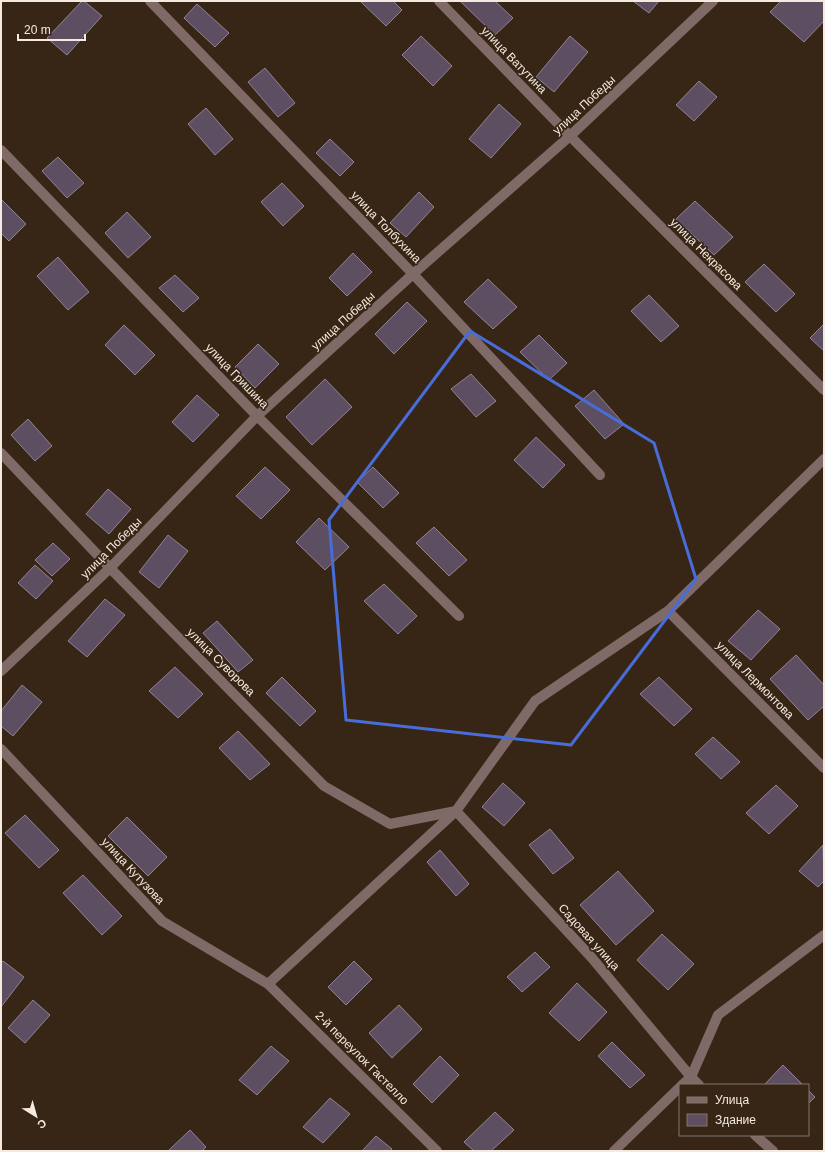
<svg xmlns="http://www.w3.org/2000/svg" width="825" height="1152" font-family="Helvetica,sans-serif">
	<style>
		.building { fill: #5d4e61; stroke: #938297 }
		.lines { fill: none; stroke-linecap: round; stroke-linejoin: round }
		.minor { stroke: #806a67; stroke-width: 10 }
		.marked { fill: none; stroke: #486dd9; stroke-width: 3; stroke-linejoin: round }
		.labels { text-anchor: middle; stroke-width: 3.5; stroke-linejoin: round; paint-order: stroke }
		.street-label { font-size: 12px; fill: #f5eadf; stroke: #372616 }
	</style>
	<rect width="100%" height="100%" fill="#372616"/>
	<path class="building" d="M82 1H84L102 16 67 55 47 38Z
		M360 1H393L402 10 386 26Z
		M460 1H495L513 18 495 35Z
		M633 1H659L649 13Z
		M781 1H824V21L804 42 770 12Z
		M197 4 229 33 215 47 184 18Z
		M421 36 452 66 433 86 402 55Z
		M570 36 588 52 554 92 536 77Z
		M265 68 295 103 278 117 248 82Z
		M699 81 717 97 694 121 676 105Z
		M499 104 521 124 491 158 469 139Z
		M206 108 233 139 215 155 188 124Z
		M330 139 354 162 340 176 316 153Z
		M58 157 84 183 67 198 42 171Z
		M282 183 304 206 283 226 261 202Z
		M419 192 434 207 406 237 390 223Z
		M1 199 26 224 9 241 1 233Z
		M695 201 733 237 714 255 676 219Z
		M127 212 151 237 128 258 105 233Z
		M353 253 372 272 347 296 329 278Z
		M58 257 89 292 68 310 37 276Z
		M764 264 795 294 776 312 745 282Z
		M175 275 199 298 183 312 159 288Z
		M488 279 517 307 493 329 464 302Z
		M649 295 679 326 661 342 631 311Z
		M407 302 427 321 394 354 375 334Z
		M824 324V351L810 338Z
		M124 325 155 355 135 375 105 345Z
		M539 335 567 363 549 380 520 352Z
		M258 344 279 364 255 388 235 367Z
		M471 374 496 401 476 417 451 389Z
		M325 379 352 407 312 445 286 417Z
		M594 390 624 424 605 439 575 406Z
		M197 395 219 415 193 442 172 422Z
		M28 419 52 446 35 461 11 435Z
		M536 437 565 465 543 488 514 460Z
		M265 467 290 490 261 519 236 496Z
		M373 467 399 493 383 508 357 482Z
		M108 489 131 509 109 534 86 514Z
		M319 518 349 547 325 570 296 542Z
		M434 527 467 560 449 576 416 543Z
		M168 535 188 551 159 588 139 572Z
		M53 543 70 559 52 576 35 560Z
		M35 565 53 581 36 599 18 583Z
		M384 584 417 616 398 634 364 601Z
		M105 599 125 615 87 657 68 641Z
		M758 610 780 629 751 660 728 641Z
		M217 621 253 660 238 672 203 633Z
		M796 655 824 685V706L808 720 770 679Z
		M175 667 203 694 178 718 149 691Z
		M282 677 316 711 300 726 266 693Z
		M659 677 692 709 674 726 640 694Z
		M22 685 42 702 13 736 1 726V711Z
		M238 731 270 764 250 780 219 748Z
		M713 737 740 762 721 779 695 754Z
		M503 783 525 803 504 826 482 807Z
		M776 785 798 806 769 834 746 813Z
		M25 815 59 850 39 868 5 833Z
		M127 817 167 857 148 876 108 836Z
		M550 829 574 858 553 874 529 845Z
		M823 845 824 881 818 887 799 871Z
		M440 850 469 884 456 896 427 862Z
		M618 871 654 911 616 945 580 905Z
		M83 875 122 916 102 935 63 893Z
		M662 934 694 964 668 990 637 960Z
		M535 952 550 967 522 992 507 977Z
		M3 961 24 977 1 1007V963Z
		M354 961 372 979 346 1005 328 987Z
		M577 983 607 1012 579 1041 549 1013Z
		M33 1000 50 1015 25 1043 8 1028Z
		M399 1005 422 1029 392 1058 369 1033Z
		M612 1042 645 1075 630 1088 598 1056Z
		M271 1046 289 1061 257 1095 239 1080Z
		M440 1056 459 1075 432 1103 413 1084Z
		M783 1065 803 1085H764Z
		M808 1090 815 1097 808 1104Z
		M330 1098 350 1114 323 1143 303 1127Z
		M495 1112 514 1130 491 1151H474L464 1142Z
		M190 1130 206 1147 202 1151H168Z
		M376 1136 392 1149 390 1151H362Z"/>
	<g class="lines">
		<path class="minor" d="M150 1 413 274 600 475
			M439 1 570 136 824 390
			M1 150 257 416 459 616
			M1 453 110 568 324 786 390 824 456 811 592 958 691 1077 699 1085
			M668 611 824 768
			M1 671 110 568 257 416 413 274 570 136 713 1
			M1 749 162 921 268 984 437 1151
			M268 984 456 811 535 701 668 611 824 459
			M682 1085 691 1077 718 1015 824 935
			M755 1135 773 1151
			M614 1151 680 1087"/>
	</g>
	<path class="marked" d="M470 331 654 443 696 579 571 745 346 720 329 520Z"/>
	<g class="labels">
		<g class="street-label">
			<text transform="translate(514 60) rotate(46)" y="4">улица Ватутина</text>
			<text transform="translate(584 105) rotate(-43)" y="4">улица Победы</text>
			<text transform="translate(386 227) rotate(46)" y="4">улица Толбухина</text>
			<text transform="translate(706 254) rotate(45)" y="4">улица Некрасова</text>
			<text transform="translate(343 321) rotate(-42)" y="4">улица Победы</text>
			<text transform="translate(237 376) rotate(46)" y="4">улица Гришина</text>
			<text transform="translate(111 548) rotate(-45)" y="4">улица Победы</text>
			<text transform="translate(221 662) rotate(45)" y="4">улица Суворова</text>
			<text transform="translate(755 680) rotate(45)" y="4">улица Лермонтова</text>
			<text transform="translate(133 871) rotate(47)" y="4">улица Кутузова</text>
			<text transform="translate(589 937) rotate(48)" y="4">Садовая улица</text>
			<text transform="translate(362 1058) rotate(45)" y="4">2-й переулок Гастелло</text>
		</g>
	</g>
	<rect width="825" height="1152" fill="none" stroke="#f5eadf" stroke-width="4"/>
	<rect x="679" y="1084" width="130" height="52" fill="#372616" stroke="#837466"/>
	<rect x="687" y="1097" width="20" height="6" fill="#806a67" stroke="#837466"/>
	<text x="715" y="1104" font-size="12" fill="#f5eadf">Улица</text>
	<rect x="687" y="1114" width="20" height="12" fill="#5d4e61" stroke="#837466"/>
	<text x="715" y="1124" font-size="12" fill="#f5eadf">Здание</text>
	<g transform="translate(36 1116) rotate(143)" stroke="#372616" stroke-width="3" paint-order="stroke">
	<path d="M0-3L7 15L0 10L-7 15Z" fill="#f5eadf"/>
	<text y="-6" font-size="11" font-weight="bold" text-anchor="middle" fill="#f5eadf">С</text>
	</g>
	<path d="M18 34v6h67v-6" fill="none" stroke="#f5eadf" stroke-width="2"/>
	<text x="24" y="34" font-size="12" fill="#f5eadf" stroke="#372616" stroke-width="3" paint-order="stroke">20 m</text>
</svg>
